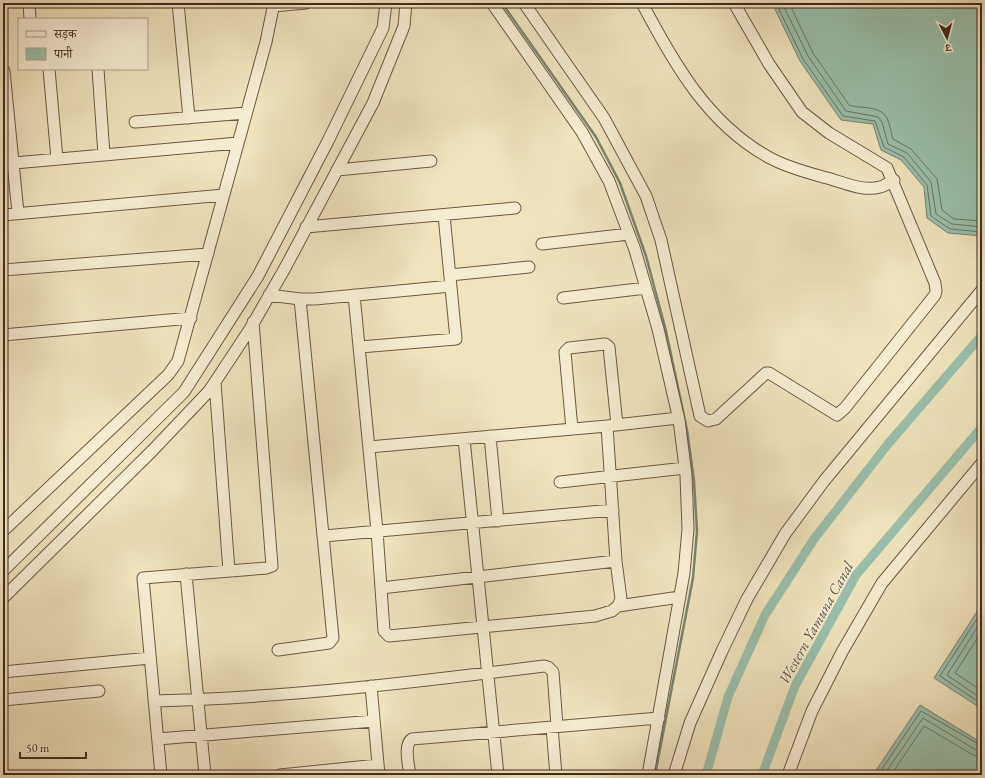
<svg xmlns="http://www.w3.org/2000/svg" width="985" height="778" font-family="'EB Garamond','Noto Serif Devanagari',serif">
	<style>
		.water { fill: #9abfac; stroke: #778472 }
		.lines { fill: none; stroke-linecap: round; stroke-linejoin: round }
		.shore { stroke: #6e7564; stroke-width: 1 }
		.stream { stroke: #778472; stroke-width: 2.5 }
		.canal { stroke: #9abfac; stroke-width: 9 }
		.minor-casing { stroke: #6d5944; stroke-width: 13 }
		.minor { stroke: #f5edd3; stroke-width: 11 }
		.labels { text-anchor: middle; stroke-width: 3; stroke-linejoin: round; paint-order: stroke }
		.water-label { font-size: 15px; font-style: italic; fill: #585040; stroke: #f5edd3 }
	</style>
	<rect width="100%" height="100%" fill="#efe4bc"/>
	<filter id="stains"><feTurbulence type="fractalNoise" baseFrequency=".005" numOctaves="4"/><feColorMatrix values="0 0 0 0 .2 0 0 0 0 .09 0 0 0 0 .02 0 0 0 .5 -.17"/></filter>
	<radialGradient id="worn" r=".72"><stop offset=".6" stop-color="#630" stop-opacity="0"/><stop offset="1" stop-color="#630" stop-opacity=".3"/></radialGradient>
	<path class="water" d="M772 3H982V236L948 233 927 218 924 187 901 160 881 150 873 124 841 120 800 61Z
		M982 604V709L934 678Z
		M920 705 982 743V775H873Z"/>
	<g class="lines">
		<path class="shore" d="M776 3 803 59 843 116 875 121 884 147 904 157 927 185 931 216 950 229 982 232
			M782 3 808 56 846 111 878 117 882 122 888 144 907 153 931 182 936 214 952 224 982 227
			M789 3 813 53 849 105C861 109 880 105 887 118 890 125 891 132 893 139L911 149 937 179 942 210 954 219 982 221
			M982 611 940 676 982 704
			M982 620 947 675 982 699
			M982 631 955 673 982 691
			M878 775 921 711 982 746
			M884 775 923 718 976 750 982 751
			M891 775 924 726 973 755 982 757"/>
		<path class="stream" d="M502 3 596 137 620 183 646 256 666 331 687 430 694 481 697 531 693 578 655 775"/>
		<path class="canal" d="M706 775 728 697 765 615 814 539 888 444 982 335
			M762 775 795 686 856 575 982 427"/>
		<g class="minor-casing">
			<path id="minor" d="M29 3 30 19
				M178 3 189 118
				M492 3 582 132 609 181 635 250 646 288 658 329 679 420 686 475 688 529 684 573 648 775
				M524 3 604 118 646 196 661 240 700 416 708 421 716 419 766 373H769L837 415 845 408 935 295 936 291 935 283 887 168 829 133 802 112 769 64 734 3
				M642 3C674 64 709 126 772 159 789 168 809 173 827 178 842 182 864 192 880 187 885 186 889 182 894 180
				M273 6 306 3
				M49 69 57 159
				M98 69 104 155
				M4 71 18 213
				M135 122 246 113
				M3 164 238 143
				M337 170 431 161
				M3 215 224 195
				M306 227 515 208
				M542 244 629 234
				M3 270 208 254
				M450 275 529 267
				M269 295 300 299H315L451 286
				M354 295 377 531 384 631 389 636 595 616 612 611 618 606 621 599 616 561 607 426
				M563 298 646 288
				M3 335 191 318
				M360 347 456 339 444 215
				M215 382 229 571
				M572 429 565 352 569 348 605 344 609 347 617 425
				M490 436 498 521
				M464 439 498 775
				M369 447 607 426 678 418
				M560 482 685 468
				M3 531 168 375 178 361 266 42 274 3
				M324 536 613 510
				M3 571 184 392 258 276 328 141 383 28 386 3
				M186 574 205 775
				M381 588 616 561
				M3 598 152 451 209 391 250 329 285 268 373 103 404 26 406 3
				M618 606 680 597
				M278 650 329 643 333 638 300 299
				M3 672 150 658
				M371 686 379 775
				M3 700 99 691
				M154 701C284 698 415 682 544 666L548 667 553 672 557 726
				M552 727 556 775
				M158 739 374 721
				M161 775 143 578 267 568 272 566 253 322
				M280 775 378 765
				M410 775C409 766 403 745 412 739L659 718
				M674 775 690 723 722 651 747 599 785 534 824 481 982 290
				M788 775 812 711 842 652 882 583 982 463"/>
		</g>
		<use href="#minor" class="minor"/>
	</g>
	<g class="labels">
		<g class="water-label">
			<text transform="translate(816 623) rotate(-61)" y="5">Western Yamuna Canal</text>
		</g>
	</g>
	<rect width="985" height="778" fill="none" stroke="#efe4bc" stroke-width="16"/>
	<rect x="4" y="4" width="977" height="770" fill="none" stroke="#422b1c" stroke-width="2"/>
	<rect x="8" y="8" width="969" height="762" fill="none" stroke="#422b1c"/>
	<rect x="18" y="18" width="130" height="52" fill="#f5edd3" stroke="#ad9f8a"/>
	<rect x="26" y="31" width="20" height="6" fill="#f5edd3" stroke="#ad9f8a"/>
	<text x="54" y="38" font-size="12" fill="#422b1c">सड़क</text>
	<rect x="26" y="48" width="20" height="12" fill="#9abfac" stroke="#ad9f8a"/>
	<text x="54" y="58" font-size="12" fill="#422b1c">पानी</text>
	<g transform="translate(947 38) rotate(174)" stroke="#f5edd3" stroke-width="3" paint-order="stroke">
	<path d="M0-3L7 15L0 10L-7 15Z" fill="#422b1c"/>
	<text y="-6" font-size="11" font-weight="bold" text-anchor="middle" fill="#422b1c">उ</text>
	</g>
	<path d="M20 752v6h66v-6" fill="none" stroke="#422b1c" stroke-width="2"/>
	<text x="26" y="752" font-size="12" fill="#422b1c" stroke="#f5edd3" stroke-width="3" paint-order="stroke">50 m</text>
	<rect width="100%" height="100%" filter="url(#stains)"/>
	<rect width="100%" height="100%" fill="url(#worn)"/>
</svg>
